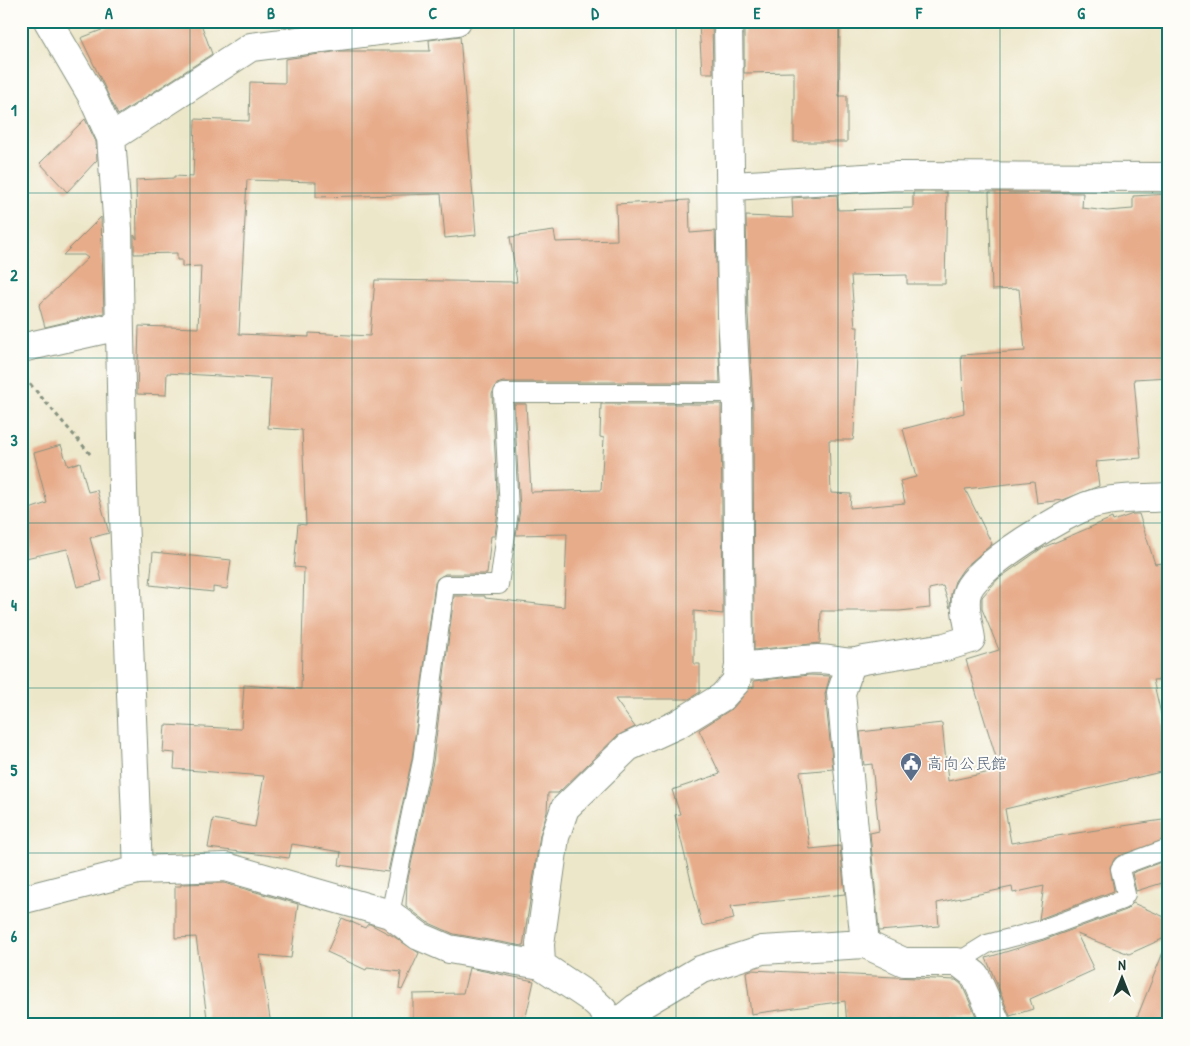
<svg xmlns="http://www.w3.org/2000/svg" width="1190" height="1046" font-family="'Patrick Hand','Klee One',sans-serif">
	<style>
		.building { fill: #e7ac8a }
		.lines { fill: none; stroke-linecap: round; stroke-linejoin: round }
		.service-casing { stroke: #86927f; stroke-width: 20 }
		.minor-casing { stroke: #86927f; stroke-width: 30 }
		.path { stroke: #86927f; stroke-width: 3; stroke-dasharray: 4 4; stroke-linecap: butt }
		.service { stroke: #fff; stroke-width: 18 }
		.minor { stroke: #fff; stroke-width: 28 }
		.grid { fill: none; stroke: #0f766e; stroke-width: 1; stroke-opacity: 0.55 }
		.labels { text-anchor: middle; stroke-width: 4; stroke-linejoin: round; paint-order: stroke }
		.service-label { font-size: 16px; fill: #4e5e75; stroke: #fdfcf7; text-anchor: start }
		.neatline { fill: none; stroke: #0f766e; stroke-width: 2 }
		.grid-label { font-size: 16px; text-anchor: middle; font-weight: bold; fill: #0f766e }
	</style>
	<rect width="100%" height="100%" fill="#fdfcf7"/>
	<filter id="ink" filterUnits="userSpaceOnUse"><feTurbulence type="fractalNoise" baseFrequency=".02" numOctaves="2"/><feDisplacementMap in="SourceGraphic" scale="10" xChannelSelector="R" yChannelSelector="G"/><feConvolveMatrix kernelMatrix="1 2 1 2 8 2 1 2 1" color-interpolation-filters="sRGB"/></filter>
	<filter id="wash" filterUnits="userSpaceOnUse"><feTurbulence type="fractalNoise" baseFrequency=".0096" numOctaves="4" result="noise"/><feDisplacementMap in="SourceGraphic" scale="20" xChannelSelector="R" yChannelSelector="G"/><feGaussianBlur stdDeviation="1.12" result="paint"/><feColorMatrix in="noise" values="0 0 0 0 0 0 0 0 0 0 0 0 0 0 0 0 0 1.4 0 .05"/><feComposite in="paint" operator="in"/></filter>
	<g filter="url(#wash)">
		<rect width="100%" height="100%" fill="#ede7ca"/>
		<g id="blocks">
			<path class="building" d="M200 21 212 54 118 115 81 38 122 22Z
				M284 21H326L284 27Z
				M840 21 839 96H847V142H794V72L744 73V23Z
				M712 23 713 73H702L699 24Z
				M460 36 476 235 445 238 441 194 316 197V182L247 180 239 334 309 337V333L370 336 375 280 517 282 510 237 554 231 556 242 617 240 616 204 689 200 690 233 715 231 720 382H503L497 384 492 394 498 511 495 536H491L487 574H445L437 579 435 583 412 759 388 872 339 865 341 852 292 844 289 858 208 848 213 819 255 827 264 776 174 769 175 753 163 752 165 725 241 729 244 685 301 689 304 568 294 567 298 524 306 525 302 430 268 428 271 379 167 373 166 395 137 394 139 326 198 328 201 266 182 267V260H177V253L134 254V235L137 239 136 180 174 178V176L193 177 195 119 249 121 250 82 285 83V59L340 51H430L429 40Z
				M85 119 96 142 97 160 67 192 40 163Z
				M913 192H947L945 284H907V275L851 276 855 327H858L854 433 853 440H829L831 493 851 494 850 508 905 503 900 481 916 477 903 429 964 413 961 355 1025 351 1019 289 992 290 989 192 1083 193 1082 208 1107 211 1133 209V196L1169 194V377L1134 379 1141 458 1096 462 1099 486 1063 500 1037 503 1034 481 965 489 992 544 964 568 955 581 951 594 950 608 943 586 929 589 930 608 899 611H821L820 643 754 650 753 406 748 314 746 216 793 218 792 198 837 195 838 210 913 208Z
				M101 217 104 313 45 327 39 305 88 258 84 255H63Z
				M514 404H526L531 492 601 490 604 438 600 437 601 404H721V406L723 614 694 611V664H700V692L689 699H615L635 727 617 736 558 793H548L547 812 540 835 523 946 454 934 427 922 406 906 407 883 433 762 454 596H485V598L564 607 567 534 516 535 520 510Z
				M61 445 68 466 80 462 88 492 97 490 109 533 90 538 102 581 77 587 67 549 21 559V512L47 503 34 453Z
				M1133 514H1139L1155 564 1169 562V679L1153 680 1169 748V770L1005 809 1011 843 1169 819V838L1115 858 1110 867 1114 891 1039 919 1044 886 1013 893 1012 887 937 903 939 926 879 931 870 833 879 831 872 764 864 765 860 732 942 723 948 781 1000 770 966 660 999 650 982 609V597L998 579 1042 548 1112 518 1113 521Z
				M153 552 231 560 227 589 213 587V592L150 585Z
				M809 675 830 676 825 694 833 769 800 772 810 849 840 846 845 894 731 906 734 919 702 926 675 815 680 814 672 790 720 774 699 730 733 708 750 688 754 687V681Z
				M1169 859V881L1136 891 1132 873Z
				M224 883 298 904 291 958 260 955 271 1025H208L196 937 175 938V886H181V884Z
				M1133 903 1169 919V936L1129 954 1077 934 1094 970 1030 999 1033 1009 1010 1016 986 958 1044 940 1126 910Z
				M342 918 365 928 368 924H370L393 936 419 953 402 990 399 989 401 972 367 968 366 970 327 952Z
				M1168 940 1169 1025H1134Z
				M469 968 534 981 524 1025H413V994L463 993Z
				M751 970 956 980 962 985 976 1016H950V1021L903 1019 847 1025 845 1001 751 1014 746 972Z"/>
		</g>
	</g>
	<g filter="url(#ink)">
		<use href="#blocks" fill-opacity="0" stroke="#86927f" stroke-width="1"/>
		<g class="lines">
			<g class="service-casing">
				<path id="service" d="M390 914 422 761 445 585H499L509 511 503 393H735
					M958 962 987 944 1040 930 1122 900 1126 894 1120 869 1123 865 1169 848"/>
			</g>
			<g class="minor-casing">
				<path id="minor" d="M48 21 92 96 111 138 118 229 123 490 138 870
					M111 138 251 47 457 21
					M732 186 897 176 1169 177
					M21 348 119 326
					M851 664 841 693 865 944 904 962H958L975 975 997 1025
					M739 666C765 666 792 660 818 659 836 659 846 666 864 660L945 647 971 639C969 624 962 604 968 590 978 566 1067 511 1093 504 1117 497 1144 499 1169 497
					M21 900 138 870 226 867 390 914 419 936 449 949 541 965 589 997 603 1010 612 1025
					M541 965 540 944 555 837 565 808 628 747 678 724 722 697 736 682 739 666 737 406 732 315 728 21
					M615 1025 636 1008 700 970 762 950 865 944"/>
			</g>
			<path class="path" d="M25 378 91 455"/>
			<use href="#service" class="service"/>
			<use href="#minor" class="minor"/>
		</g>
	</g>
	<path class="grid" d="M190 21V1025M352 21V1025M514 21V1025M676 21V1025M838 21V1025M1000 21V1025M21 193H1169M21 358H1169M21 523H1169M21 688H1169M21 853H1169"/>
	<defs>
		<g id="civic-pin" transform="scale(1.125)"><path d="M0 17L-7.5 6A9.5 9.5 0 1 1 7.5 6Z" fill="#5c6f8a" stroke="#fdfcf7"/><path d="M-.6-6.5H3V-4.5H.6V-3L4-1V1h2V6H-6V1h2V-1L-.6-3ZM-1.2 2.5V6h2.4V2.5Z" fill="#fff"/></g>
	</defs>
	<g fill-rule="evenodd">
		<use href="#civic-pin" x="911" y="763"/>
	</g>
	<g class="labels">
		<g class="service-label">
			<text x="927" y="769">高向公民館</text>
		</g>
	</g>
	<rect width="1190" height="1046" fill="none" stroke="#fdfcf7" stroke-width="55"/>
	<g transform="translate(1122 978)" stroke="#fdfcf7" stroke-width="4" paint-order="stroke">
	<path d="M0-4L9 19L0 12L-9 19Z" fill="#1f3d34"/>
	<text y="-8" font-size="14" font-weight="bold" text-anchor="middle" fill="#1f3d34">N</text>
	</g>
	<rect x="28" y="28" width="1134" height="990" class="neatline"/>
	<g class="grid-label">
		<text x="109" y="19">A</text>
		<text x="271" y="19">B</text>
		<text x="433" y="19">C</text>
		<text x="595" y="19">D</text>
		<text x="757" y="19">E</text>
		<text x="919" y="19">F</text>
		<text x="1081" y="19">G</text>
		<text x="14" y="116">1</text>
		<text x="14" y="281">2</text>
		<text x="14" y="446">3</text>
		<text x="14" y="611">4</text>
		<text x="14" y="776">5</text>
		<text x="14" y="942">6</text>
	</g>
</svg>
